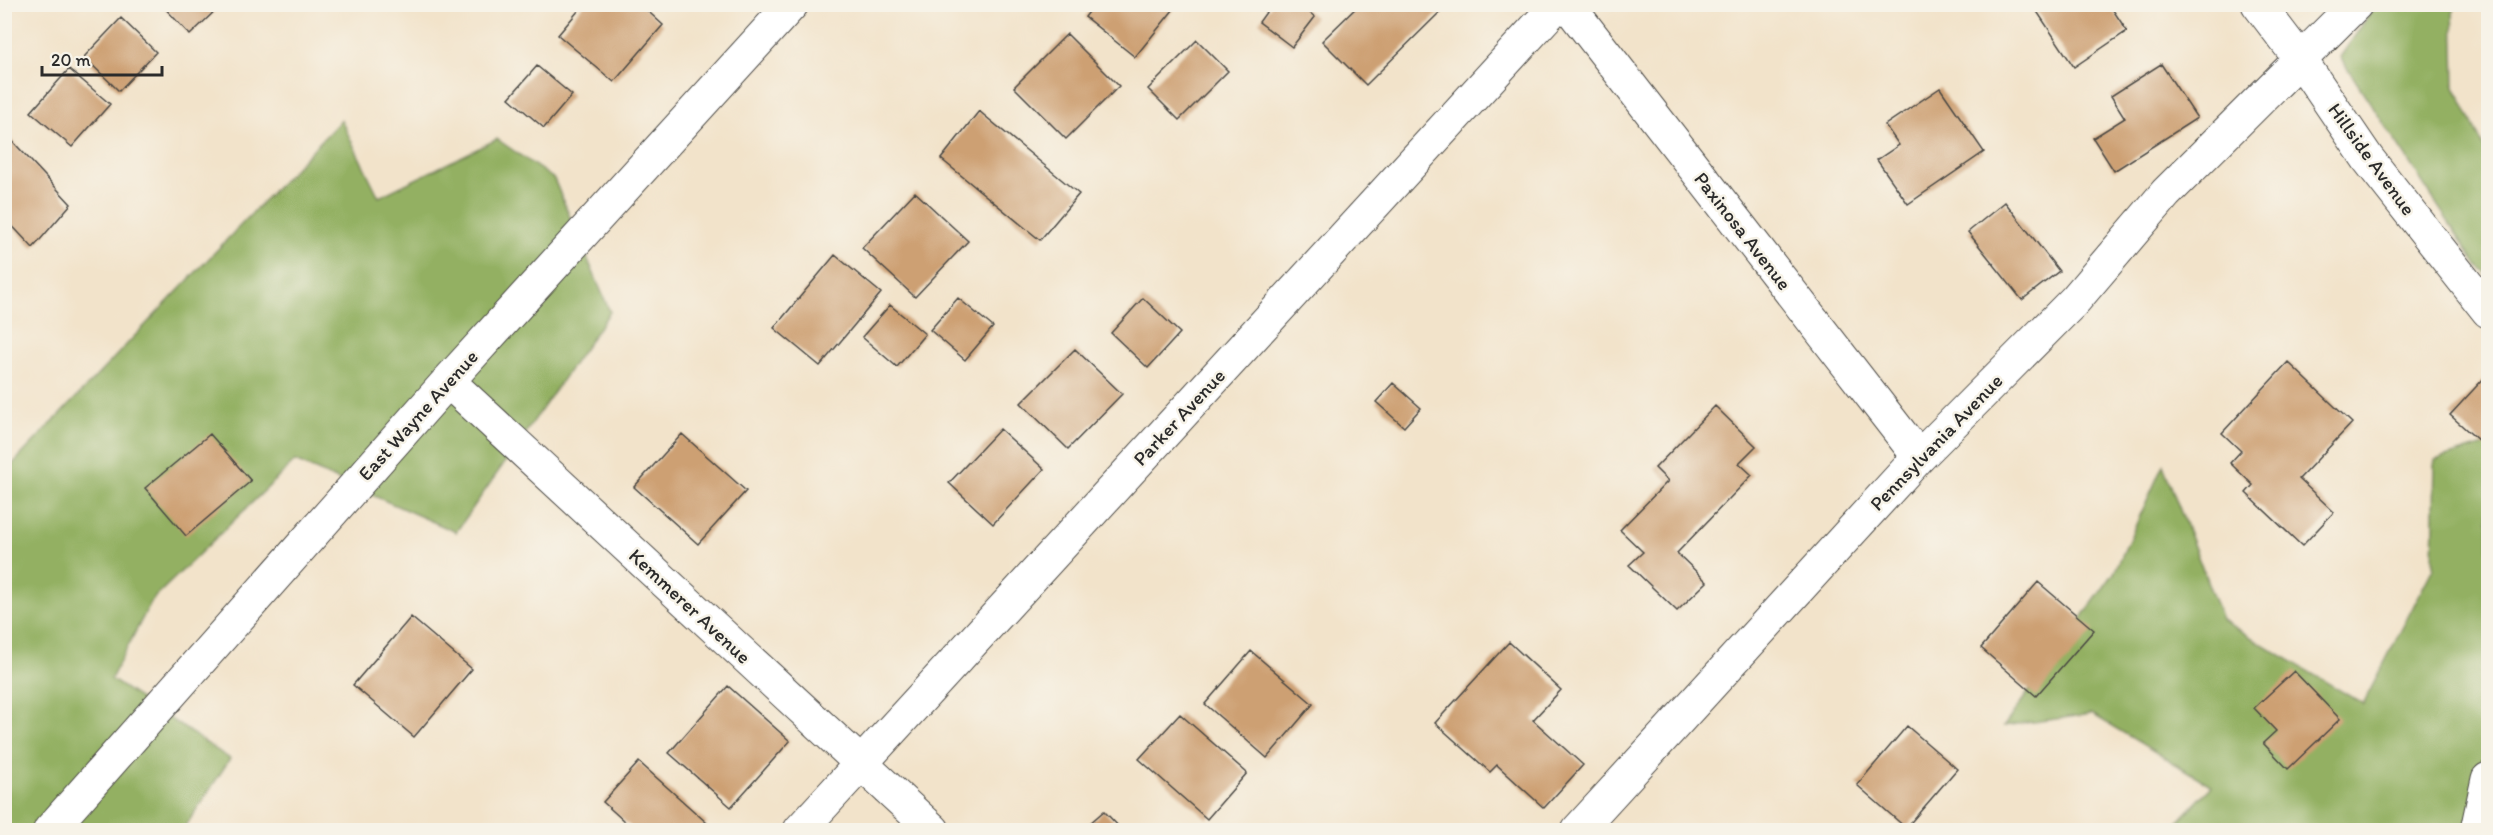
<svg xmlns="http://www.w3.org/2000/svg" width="2493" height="835" font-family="Itim,sans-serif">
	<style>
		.forest { fill: #93b062; stroke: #5f6e46; stroke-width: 1.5 }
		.building { fill: #cda073 }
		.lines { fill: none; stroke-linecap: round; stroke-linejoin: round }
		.minor-casing { stroke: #494743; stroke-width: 35 }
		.minor { stroke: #fff; stroke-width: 33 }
		.labels { text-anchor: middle; stroke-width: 5; stroke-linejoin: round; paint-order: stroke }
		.street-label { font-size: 20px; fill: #2b2b2b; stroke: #f7f3e8 }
	</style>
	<rect width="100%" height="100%" fill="#f7f3e8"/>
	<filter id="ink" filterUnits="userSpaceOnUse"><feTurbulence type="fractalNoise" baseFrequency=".0167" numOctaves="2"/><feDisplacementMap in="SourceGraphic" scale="12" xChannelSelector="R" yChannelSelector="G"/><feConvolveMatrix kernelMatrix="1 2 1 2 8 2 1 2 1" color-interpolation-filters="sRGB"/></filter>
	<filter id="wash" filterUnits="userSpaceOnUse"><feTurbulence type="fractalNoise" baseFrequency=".008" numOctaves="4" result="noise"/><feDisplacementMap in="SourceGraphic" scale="24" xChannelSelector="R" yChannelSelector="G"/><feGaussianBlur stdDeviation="1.35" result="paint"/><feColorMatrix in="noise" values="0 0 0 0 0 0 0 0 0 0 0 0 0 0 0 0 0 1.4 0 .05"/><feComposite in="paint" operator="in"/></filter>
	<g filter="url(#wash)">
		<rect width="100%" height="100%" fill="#f2e3ca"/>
		<path class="forest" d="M2376 5H2453L2455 87 2488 156V275L2478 267 2340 57Z
			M341 120 379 197 497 139 554 179 610 312 456 532 295 461 152 600 111 679 230 759 183 830H5L4 473Z
			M2488 444V830H2170L2212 786 2092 714 2004 726 2114 573 2163 465 2222 620 2363 704 2433 568 2435 460Z"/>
		<g id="blocks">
			<path class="building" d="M161 4H222L190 35Z
				M584 4H640L663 25 614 82 558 35Z
				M1095 4H1178L1135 57 1085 17Z
				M1272 4H1299L1315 17 1292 47 1259 22Z
				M1360 4H1444L1446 6 1366 85 1322 41Z
				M2032 4H2109L2127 31 2074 67Z
				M121 18 156 52 119 91 84 57Z
				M1067 34 1119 86 1066 139 1014 87Z
				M1197 40 1228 71 1179 120 1148 89Z
				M2161 64 2197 118 2114 171 2093 138 2125 118 2111 96Z
				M537 66 572 95 544 128 509 98Z
				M69 69 110 104 72 147 31 112Z
				M1940 88 1984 152 1908 204 1877 160 1899 145 1885 125Z
				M979 111 1079 194 1040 240 941 159Z
				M4 132 71 204 33 248 4 217Z
				M915 192 968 241 915 297 862 248Z
				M2005 202 2059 271 2022 300 1968 232Z
				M835 255 881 293 820 366 774 328Z
				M958 298 993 327 965 360 930 330Z
				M1143 298 1180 333 1148 368 1111 333Z
				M890 305 925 334 897 367 862 337Z
				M1075 349 1122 394 1068 449 1021 403Z
				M2288 362 2352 423 2299 479 2334 512 2302 546 2246 493 2253 485 2230 463 2241 451 2222 433Z
				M2486 376 2488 378V449L2450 415Z
				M1393 383 1421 408 1404 427 1376 402Z
				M1715 406 1756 446 1739 463 1752 475 1677 553 1707 582 1677 611 1629 565 1643 552 1620 530 1668 481 1655 468Z
				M1000 429 1044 469 993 524 949 483Z
				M210 434 251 481 186 536 145 488Z
				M682 434 746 491 698 544 634 487Z
				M2038 582 2094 630 2036 696 1981 648Z
				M411 617 472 669 414 737 353 685Z
				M1509 642 1561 690 1533 720 1583 765 1544 808 1497 765 1490 772 1435 723Z
				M1251 651 1313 704 1267 758 1205 704Z
				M2294 671 2340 719 2288 769 2263 743 2276 731 2254 708Z
				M728 686 790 741 731 807 669 753Z
				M1180 714 1247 773 1207 819 1139 759Z
				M1907 726 1957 769 1906 828 1857 785Z
				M639 762 707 823 700 830H634L603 802Z
				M1104 811 1122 830H1082Z"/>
		</g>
	</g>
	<g filter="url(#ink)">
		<use href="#blocks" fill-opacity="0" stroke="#494743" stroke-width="1.5"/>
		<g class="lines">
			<g class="minor-casing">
				<path id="minor" d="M1567 4 1919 457
					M2258 4 2300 59 2368 159 2488 311
					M448 381 933 830
					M50 830 448 381 792 4
					M800 830 1558 4
					M1578 830 1919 457 2075 300 2166 193 2356 4
					M2477 830 2488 779"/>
			</g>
			<use href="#minor" class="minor"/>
		</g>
	</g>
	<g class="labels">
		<g class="street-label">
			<text transform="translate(2372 159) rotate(54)" y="7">Hillside Avenue</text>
			<text transform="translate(1743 231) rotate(52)" y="7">Paxinosa Avenue</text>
			<text transform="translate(418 415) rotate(-48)" y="7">East Wayne Avenue</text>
			<text transform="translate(1179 417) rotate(-47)" y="7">Parker Avenue</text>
			<text transform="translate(1936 442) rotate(-46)" y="7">Pennsylvania Avenue</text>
			<text transform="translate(690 606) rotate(43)" y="7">Kemmerer Avenue</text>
		</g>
	</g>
	<rect width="2493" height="835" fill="none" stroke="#f7f3e8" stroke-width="24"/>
	<path d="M42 66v9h120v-9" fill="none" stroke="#2b2b2b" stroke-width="3"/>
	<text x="51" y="66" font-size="18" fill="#2b2b2b" stroke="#f7f3e8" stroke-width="4.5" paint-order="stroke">20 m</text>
</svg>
